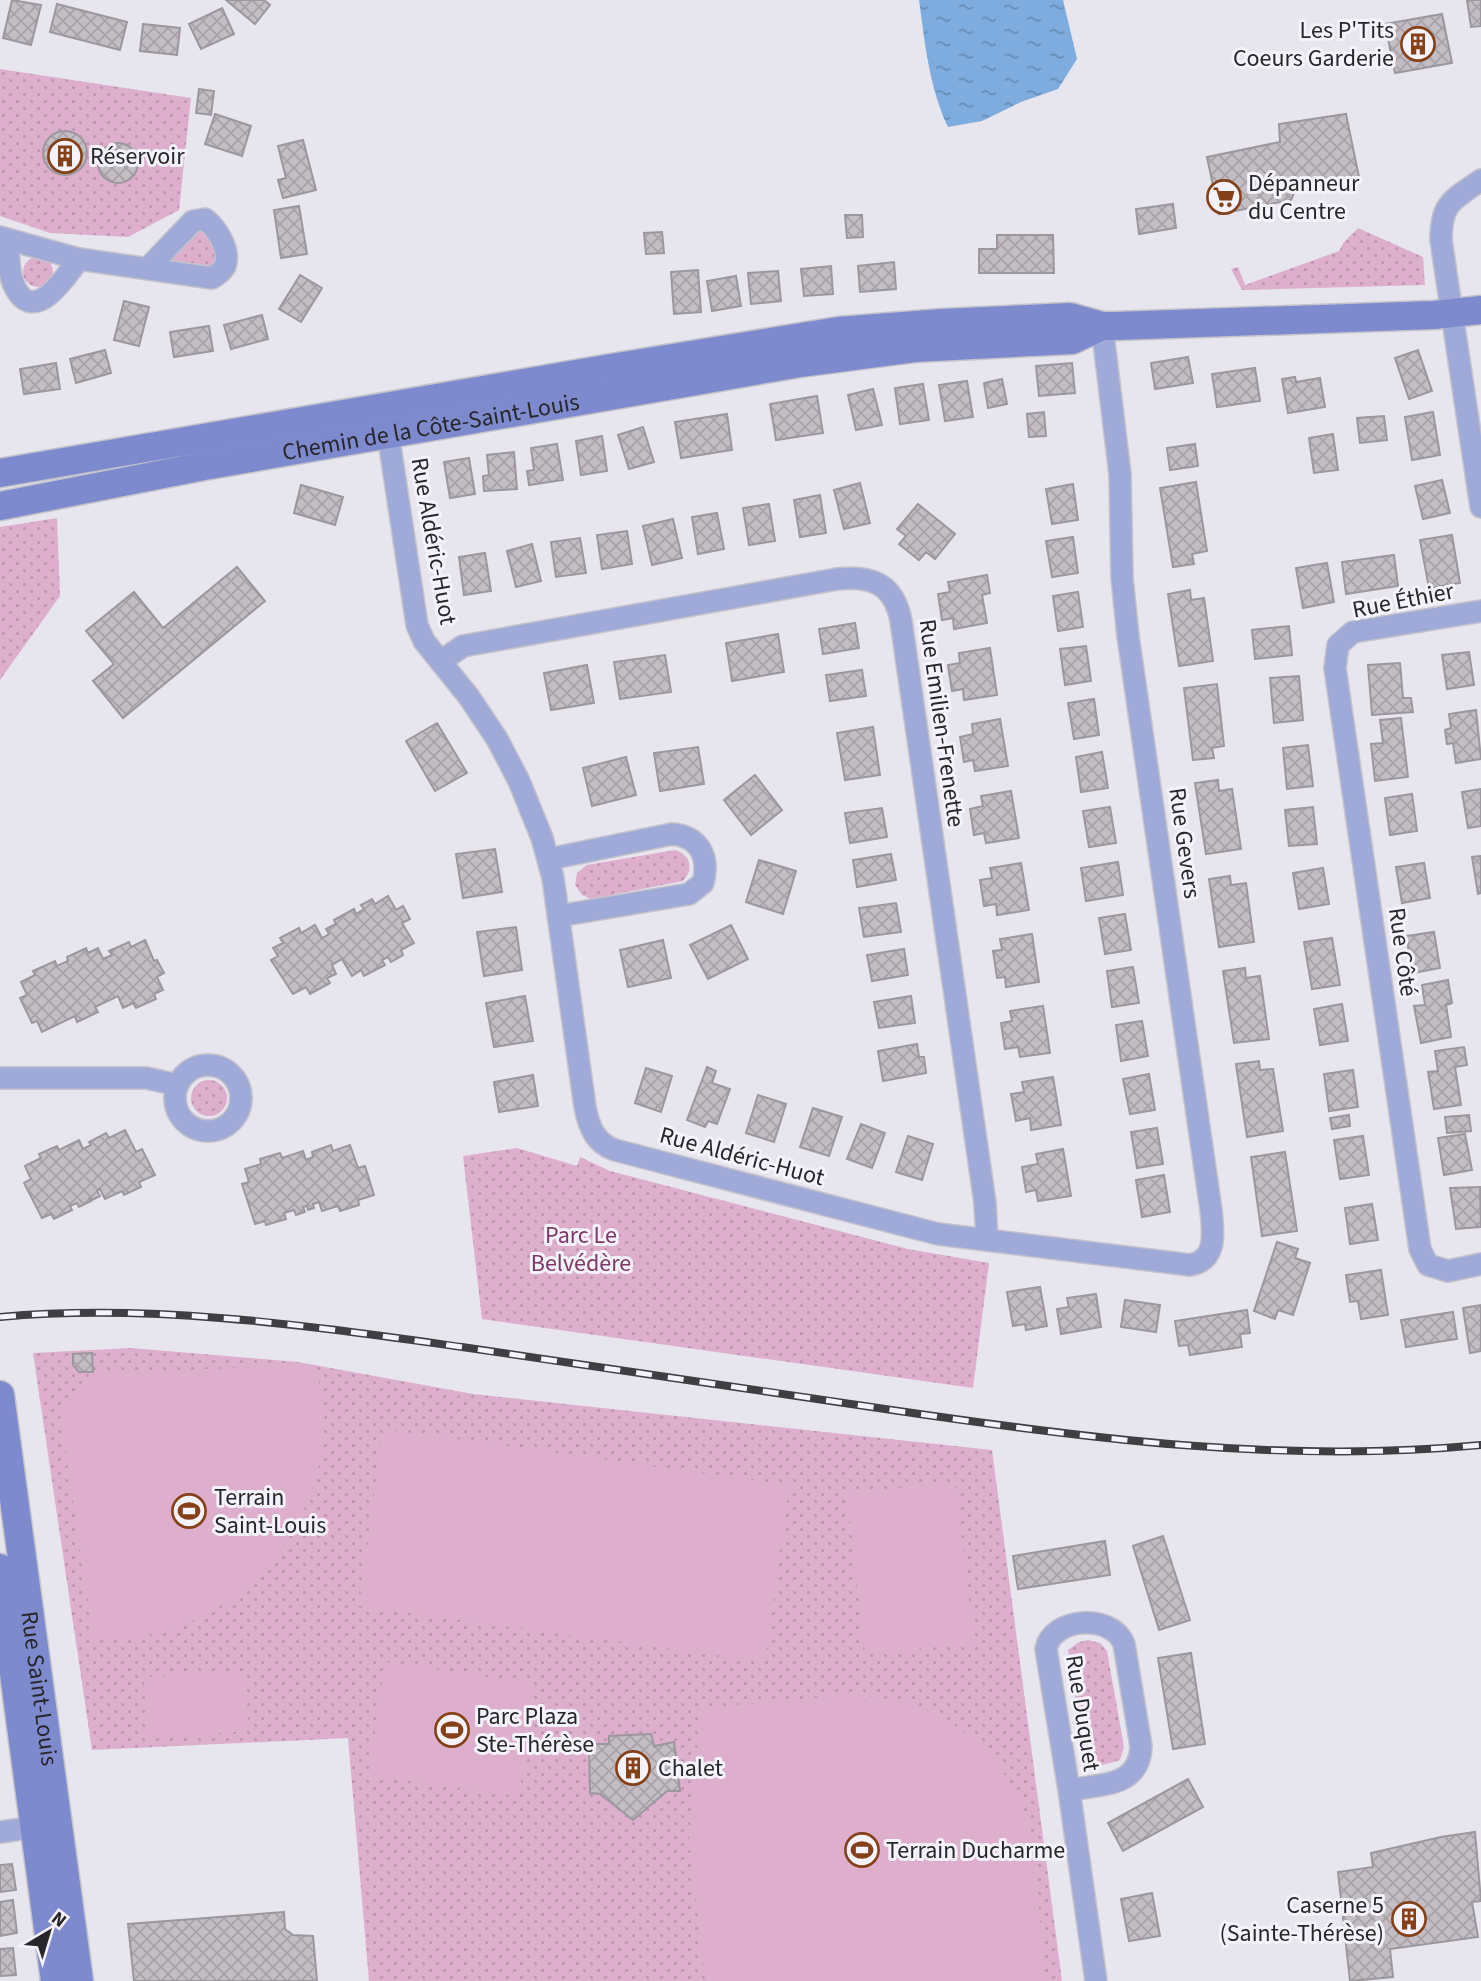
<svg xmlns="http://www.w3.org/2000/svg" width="1481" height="1981" font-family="'Source Sans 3',sans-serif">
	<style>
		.green { fill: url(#green-dots) }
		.pitch { fill: #deafcd }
		.water { fill: url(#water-ripples) }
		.building { fill: url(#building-cross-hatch); stroke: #9c979e; stroke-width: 2 }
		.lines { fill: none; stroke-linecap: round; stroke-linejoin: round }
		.street-casing { stroke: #c4c3cb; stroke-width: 24 }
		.secondary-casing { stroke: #c4c3cb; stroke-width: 31 }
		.street { stroke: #9faad8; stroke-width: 21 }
		.secondary { stroke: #7d8bce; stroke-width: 28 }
		.rail-casing { stroke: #3f3e42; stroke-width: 8 }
		.rail { stroke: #f4f2fb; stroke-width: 5; stroke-dasharray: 16; stroke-linecap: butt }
		.labels { text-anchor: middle; stroke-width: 6; stroke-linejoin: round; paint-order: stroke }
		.poi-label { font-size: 24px; fill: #272629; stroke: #f4f2fb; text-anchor: start }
		.street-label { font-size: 24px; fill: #272629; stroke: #f4f2fb }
		.park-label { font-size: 24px; fill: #7f3669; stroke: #f4f2fb }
	</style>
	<defs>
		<pattern id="green-dots" width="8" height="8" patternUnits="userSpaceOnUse" patternTransform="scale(1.75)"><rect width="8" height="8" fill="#deafcd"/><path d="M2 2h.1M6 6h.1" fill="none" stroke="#be96b0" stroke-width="1.8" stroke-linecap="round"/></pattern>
		<pattern id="water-ripples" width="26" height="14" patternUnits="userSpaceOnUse" patternTransform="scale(1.75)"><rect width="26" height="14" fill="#7eacdf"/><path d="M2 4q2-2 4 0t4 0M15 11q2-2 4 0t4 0" fill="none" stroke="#678cb5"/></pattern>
		<pattern id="building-cross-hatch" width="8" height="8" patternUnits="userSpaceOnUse" patternTransform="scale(1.75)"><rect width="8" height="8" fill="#c3bdc4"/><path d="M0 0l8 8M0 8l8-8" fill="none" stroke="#a8a2a8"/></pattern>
	</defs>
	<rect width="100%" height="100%" fill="#e7e5ee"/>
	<path class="green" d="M0 69 191 98 179 210 128 237 50 233 0 216Z
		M203 226 221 258 212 273 161 264Z
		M1358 228 1423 257 1425 285 1242 290 1231 269 1238 267 1245 285 1339 251 1344 242Z
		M23 272a15 15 0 1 1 30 0a15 15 0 1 1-30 0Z
		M57 518 60 596 0 680V527Z
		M675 850C691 855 694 869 683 881L591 899 582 895 575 885 577 873 587 865Z
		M191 1098a18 18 0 1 1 36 0a18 18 0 1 1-36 0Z
		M517 1148 577 1166 580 1157 610 1171 908 1249 989 1263 973 1388 482 1319 463 1156Z
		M131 1348 298 1362 473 1394 992 1450 1062 1981H369L348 1738 92 1750 33 1353Z
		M1088 1640 1100 1643 1107 1651 1124 1747 1120 1760 1096 1767 1085 1764 1068 1650 1079 1642Z"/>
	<path class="pitch" d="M305 1365C326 1385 325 1400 324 1428 320 1523 249 1612 156 1633 136 1638 113 1643 93 1636L60 1413 90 1374Z
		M383 1429 789 1485 765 1662 359 1606Z
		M955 1481 974 1643 865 1655 847 1494Z
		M385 1662 535 1684 519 1796 369 1775Z
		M245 1671 249 1731 148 1738 144 1677Z
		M848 1695C876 1696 906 1700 931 1712 976 1734 1017 1778 1029 1827 1035 1847 1036 1870 1037 1890 1040 1921 1043 1951 1046 1981H705L689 1835 701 1708Z"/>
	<path class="water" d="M919 0H1063L1077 59 1058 89 1021 102 982 121 948 127C929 87 925 43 919 0Z"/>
	<path class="building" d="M12 0 41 5 31 45 3 38Z
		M226 0H264L270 5 255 24Z
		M1467 0H1481V26L1471 27Z
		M57 4 127 22 120 50 50 32Z
		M222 8 234 34 201 49 189 24Z
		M1442 14 1452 63 1395 73 1385 24Z
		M143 24 180 28 177 55 140 51Z
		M199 89 214 91 211 115 196 113Z
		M215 114 251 126 242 156 205 144Z
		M1346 114 1360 182 1294 193 1291 200 1219 214 1207 157 1280 142 1279 124Z
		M43 153a22 22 0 1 1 44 0a22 22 0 1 1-44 0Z
		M303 140 316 190 283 198 278 180 286 178 278 146Z
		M98 163a20 20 0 1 1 40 0a20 20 0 1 1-40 0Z
		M1173 204 1176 228 1139 234 1136 209Z
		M299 206 307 254 281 258 274 210Z
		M845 215H862L863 237 847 238Z
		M662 232 664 253 646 254 644 233Z
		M997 235H1053L1054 273H979V249H997Z
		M894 262 896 289 860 292 858 266Z
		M831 266 833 294 804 296 801 269Z
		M698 270 701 312 674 314 671 272Z
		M778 271 781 301 751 304 748 273Z
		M300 275 322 288 301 322 279 309Z
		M736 276 741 306 712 311 707 281Z
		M124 301 149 307 139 346 114 340Z
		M262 315 268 339 231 349 224 325Z
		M209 326 213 351 174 357 170 332Z
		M105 350 111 373 76 383 70 359Z
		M1418 350 1432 391 1409 399 1395 358Z
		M1188 357 1193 383 1155 389 1151 363Z
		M56 363 60 389 24 394 20 369Z
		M1072 363 1075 393 1039 396 1036 366Z
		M1255 368 1260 401 1217 407 1212 374Z
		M1295 377 1296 382 1320 378 1325 407 1288 413 1282 379Z
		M1002 379 1007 404 988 408 984 383Z
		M967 381 973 417 945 421 939 385Z
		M923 384 929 420 900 424 895 388Z
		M873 389 882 425 856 430 848 395Z
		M817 396 823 433 776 440 770 404Z
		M1044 412 1046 436 1029 437 1027 414Z
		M1433 412 1440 455 1412 460 1405 417Z
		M727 414 732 450 681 458 675 422Z
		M1384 416 1387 440 1360 443 1357 418Z
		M643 427 654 462 629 469 618 435Z
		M1333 434 1338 470 1314 473 1309 438Z
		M602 436 607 471 581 475 576 441Z
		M557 444 563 480 529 485 527 471 534 470 531 448Z
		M1195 444 1198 466 1170 470 1167 448Z
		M514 452 517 489 484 491 483 476 489 475 487 455Z
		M469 458 475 494 450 498 444 462Z
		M1442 480 1450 513 1423 519 1415 486Z
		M1196 482 1207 551 1192 554 1194 564 1173 567 1160 488Z
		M860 483 870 523 844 529 834 490Z
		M1073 484 1078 520 1052 524 1046 489Z
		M301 485 343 497 335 525 294 513Z
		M820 495 826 533 800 537 794 500Z
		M769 504 775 541 749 545 743 508Z
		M918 504 955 534 935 559 926 552 919 560 899 544 906 536 897 529Z
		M717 513 724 549 698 554 692 517Z
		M673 519 682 558 652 565 643 526Z
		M627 531 632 564 602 569 597 535Z
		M1452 535 1460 583 1429 588 1420 540Z
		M1073 537 1078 573 1052 577 1046 541Z
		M580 538 586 573 556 577 551 542Z
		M532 544 541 581 516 587 507 551Z
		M485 553 491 591 464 595 459 557Z
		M1394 555 1398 586 1346 594 1342 562Z
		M1327 563 1334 602 1303 608 1296 568Z
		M237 567 265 601 123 718 93 681 114 664 86 631 134 592 163 628Z
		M987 575 990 593 982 595 987 623 954 629 953 618 942 620 938 594 950 592 948 582Z
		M1190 590 1191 600 1204 598 1213 661 1179 666 1168 594Z
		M1078 592 1083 627 1058 631 1053 596Z
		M855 623 859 648 823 654 819 629Z
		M1289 626 1292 655 1255 659 1252 630Z
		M778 634 784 672 732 681 726 643Z
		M1086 646 1091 681 1065 685 1060 649Z
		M990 648 997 695 964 700 963 689 952 691 948 665 960 663 959 653Z
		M1469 652 1474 685 1447 689 1442 655Z
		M665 655 671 692 620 699 614 662Z
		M1400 663 1403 698H1411L1413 712 1372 715 1368 665Z
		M587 665 594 703 551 710 544 673Z
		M862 670 866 696 830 701 826 675Z
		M1299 676 1303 720 1274 723 1270 678Z
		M1217 684 1224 746 1212 748 1214 758 1193 760 1184 688Z
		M1094 699 1099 735 1074 739 1068 703Z
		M1476 710 1481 759 1456 763 1453 743 1447 744 1445 730 1451 728 1449 714Z
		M1401 718 1408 777 1375 781 1371 744 1383 743 1380 720Z
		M1000 719 1008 766 975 771 973 760 964 762 960 737 973 734 972 724Z
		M437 723 467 773 435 791 406 741Z
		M873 727 880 775 845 780 837 733Z
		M1308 745 1313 786 1287 789 1283 748Z
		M698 747 704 784 660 791 654 753Z
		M1102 752 1108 788 1081 792 1076 757Z
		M626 757 636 795 592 806 583 768Z
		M755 775 782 810 751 835 724 800Z
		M1218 780 1219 791 1232 789 1241 849 1206 854 1195 783Z
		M1481 789V826L1468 828 1462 792Z
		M1011 791 1019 838 986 843 984 833 974 835 970 809 983 806 981 796Z
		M1412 794 1417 831 1390 835 1385 798Z
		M1110 807 1116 843 1089 847 1083 811Z
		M1313 807 1317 844 1289 846 1285 810Z
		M882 808 887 837 850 843 845 813Z
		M495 849 502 892 463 898 456 854Z
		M891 854 896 880 857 887 853 860Z
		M1481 856V893L1478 894 1472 857Z
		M759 860 796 871 783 914 746 902Z
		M1118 862 1123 895 1086 901 1081 868Z
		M1021 863 1029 910 997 915 996 904 984 906 980 880 992 878 990 868Z
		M1424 863 1430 898 1402 903 1396 867Z
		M1323 868 1329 904 1299 909 1293 873Z
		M1230 876 1231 885 1246 883 1254 942 1219 947 1209 879Z
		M388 896 396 910 403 906 410 919 402 923 414 943 401 950 403 955 391 962 388 957 382 960 385 965 364 976 361 970 352 976 342 959 332 965 336 974 327 978 330 983 310 994 306 987 293 994 271 960 278 956 273 948 283 943 280 938 299 928 301 933 315 925 322 938 329 934 326 929 336 924 334 920 354 909 356 914 364 909 361 905 372 899 375 904Z
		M896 903 901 932 864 937 859 908Z
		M1125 914 1131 950 1105 954 1099 918Z
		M731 925 748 959 708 979 690 945Z
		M516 927 522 970 484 976 477 932Z
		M1434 932 1440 968 1413 973 1406 936Z
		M1032 934 1039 982 1006 987 1005 977 997 978 993 951 1002 950 1000 939Z
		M1332 938 1340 985 1312 989 1304 942Z
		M145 940 154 961 157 960 164 973 157 977 163 990 154 994 156 999 136 1008 133 1003 123 1008 118 996 95 1007 98 1012 77 1022 75 1016 42 1032 37 1021 32 1023 20 998 27 995 21 982 35 975 33 971 55 961 57 966 68 961 67 957 86 948 88 953 98 948 103 959 112 955 109 951 129 942 131 947Z
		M663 940 671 978 628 987 620 950Z
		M904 949 908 975 872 981 867 955Z
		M1133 967 1139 1003 1112 1007 1107 971Z
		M1245 968 1246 978 1260 976 1269 1039 1234 1043 1223 971Z
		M1448 980 1452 1003 1446 1005 1451 1037 1421 1043 1414 1006 1425 1005 1422 985Z
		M525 996 533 1041 494 1047 486 1003Z
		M911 996 915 1023 879 1028 874 1002Z
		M1342 1004 1348 1041 1320 1045 1314 1009Z
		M1043 1006 1050 1053 1020 1057 1018 1047 1005 1049 1001 1023 1012 1021 1010 1011Z
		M1142 1021 1148 1056 1121 1061 1116 1025Z
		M917 1044 919 1057H924L926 1073 883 1081 878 1051Z
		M1464 1047 1467 1065 1455 1067 1461 1105 1434 1109 1428 1072 1438 1071 1435 1051Z
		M1259 1061 1260 1070 1273 1069 1283 1131 1247 1137 1236 1064Z
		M707 1067 716 1071 712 1083 730 1089 717 1124 708 1121 705 1127 687 1120Z
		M646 1068 672 1076 661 1112 635 1103Z
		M1353 1070 1358 1107 1329 1111 1324 1074Z
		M1149 1074 1155 1110 1130 1114 1123 1079Z
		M533 1075 538 1106 499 1112 494 1082Z
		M1053 1077 1061 1125 1031 1130 1030 1118 1016 1121 1011 1094 1024 1092 1022 1082Z
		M758 1095 786 1104 774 1142 746 1133Z
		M813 1108 842 1117 829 1156 800 1147Z
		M1349 1115 1350 1126 1332 1129 1330 1118Z
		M1469 1115 1471 1131 1447 1133 1445 1117Z
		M861 1124 885 1133 872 1168 847 1159Z
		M1157 1128 1163 1164 1137 1168 1131 1132Z
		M125 1130 136 1152 142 1149 155 1175 139 1182 141 1187 124 1195 122 1191 105 1199 100 1189 97 1191 100 1196 92 1200 89 1197 91 1201 79 1207 77 1203 70 1206 72 1210 54 1219 51 1214 42 1218 24 1183 31 1179 25 1166 41 1158 39 1154 57 1146 59 1150 79 1140 83 1149 91 1145 89 1142 106 1133 109 1138Z
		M1465 1134 1472 1170 1444 1175 1438 1138Z
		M908 1136 933 1144 922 1180 896 1172Z
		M1363 1136 1369 1175 1340 1179 1334 1140Z
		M331 1145 333 1151 350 1145 358 1168 365 1166 374 1195 358 1200 359 1205 340 1211 338 1206 322 1211 319 1202 313 1204 314 1208 308 1210 307 1206 303 1207 305 1212 296 1215 294 1210 284 1213 286 1219 266 1225 265 1221 255 1224 242 1184 249 1182 245 1169 261 1164 260 1159 280 1153 282 1158 303 1151 306 1160 313 1157 312 1152Z
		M1063 1149 1071 1196 1038 1201 1036 1190 1026 1192 1022 1167 1038 1164 1036 1154Z
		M1285 1152 1297 1231 1262 1236 1251 1157Z
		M1164 1175 1170 1212 1142 1217 1136 1180Z
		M1480 1187 1481 1227 1456 1229 1450 1188Z
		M1372 1204 1378 1240 1350 1244 1345 1208Z
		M1277 1242 1298 1249 1295 1258 1310 1263 1293 1315 1278 1310 1275 1319 1254 1311Z
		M1381 1270 1388 1315 1361 1319 1358 1301 1350 1302 1346 1275Z
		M1040 1287 1047 1326 1026 1330 1025 1324 1013 1326 1007 1292Z
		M1096 1294 1101 1327 1061 1334 1057 1309 1069 1307 1067 1298Z
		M1125 1300 1160 1305 1156 1332 1121 1327Z
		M1481 1305V1351L1470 1353 1463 1308Z
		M1247 1310 1250 1333 1240 1334 1242 1347 1190 1355 1188 1345 1179 1346 1175 1321Z
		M1453 1312 1457 1339 1406 1347 1401 1320Z
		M92 1353 93 1372H79L73 1365V1354Z
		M1163 1536 1190 1620 1159 1630 1133 1546Z
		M1105 1541 1110 1575 1018 1589 1013 1556Z
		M1191 1653 1205 1744 1173 1749 1158 1658Z
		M651 1734 654 1746 674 1742 680 1791H667L633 1820 600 1794 590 1793 589 1744H609V1736Z
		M1188 1779 1203 1807 1123 1851 1108 1823Z
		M1475 1832 1481 1901 1472 1902 1478 1937 1390 1949 1393 1977 1350 1981 1338 1872 1373 1867 1371 1853 1441 1837Z
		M12 1864 16 1890 0 1892V1865Z
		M1152 1893 1160 1936 1129 1941 1121 1899Z
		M13 1900 17 1933 0 1936V1902Z
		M284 1912 285 1929 293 1935 313 1936 317 1981H134L128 1924Z
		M13 1948 16 1975 0 1976V1949Z"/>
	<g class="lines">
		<g class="street-casing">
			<path id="street" d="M1481 180C1453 200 1441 202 1441 240L1481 507
				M0 237 79 259 212 278C217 275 222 271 225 266 231 251 217 228 205 219L193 221 148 268
				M7 239C9 252 8 271 13 283 32 329 65 278 79 259
				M386 420 417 625 424 641 469 697 497 739 519 781 542 838 553 878 585 1107C589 1127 595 1143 615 1150L938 1234 1190 1265C1218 1260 1213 1232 1211 1210L1128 636 1122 578 1120 474 1102 326
				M1481 611 1353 632 1338 645 1335 668 1420 1249 1428 1265 1448 1271 1481 1264
				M441 661 463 646 837 579C872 575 894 584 901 621L985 1203 987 1240
				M549 859 672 834C699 836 710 857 703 883L689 894 558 916
				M175 1098a33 33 0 1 1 66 0a33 33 0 1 1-66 0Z
				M0 1078H146L178 1085
				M1069 1790C1102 1784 1140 1787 1141 1746L1124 1644C1112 1613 1052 1617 1046 1649L1069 1790 1096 1981
				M0 1832 49 1825"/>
		</g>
		<g class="secondary-casing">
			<g id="secondary">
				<path d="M0 473 605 369 838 331 942 323 1070 317 1102 326H1115L1434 315 1481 310"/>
				<path id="s1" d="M0 506 204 466 800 363 915 348 1072 340 1102 326"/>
				<path id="s2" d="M0 1395 79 1981"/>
				<path d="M0 1568 55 1981"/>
			</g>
		</g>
		<use href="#street" class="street"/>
		<use href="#secondary" class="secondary"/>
		<g class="rail-casing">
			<path id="rail" d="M0 1317C154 1303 310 1326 462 1347 603 1368 744 1388 885 1409 1083 1438 1280 1464 1481 1445"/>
		</g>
		<use href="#rail" class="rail"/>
	</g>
	<defs>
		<g id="building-ring" transform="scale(1.75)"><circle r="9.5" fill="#f4f2fb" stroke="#854017" stroke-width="1.5"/><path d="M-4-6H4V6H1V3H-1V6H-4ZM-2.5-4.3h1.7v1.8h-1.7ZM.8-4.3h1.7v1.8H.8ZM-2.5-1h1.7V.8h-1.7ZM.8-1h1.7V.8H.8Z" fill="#854017"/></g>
		<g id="supermarket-ring" transform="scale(1.75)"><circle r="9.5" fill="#f4f2fb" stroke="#854017" stroke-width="1.5"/><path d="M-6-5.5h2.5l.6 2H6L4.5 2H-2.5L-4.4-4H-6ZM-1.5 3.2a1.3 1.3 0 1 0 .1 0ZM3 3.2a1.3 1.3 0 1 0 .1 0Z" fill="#854017"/></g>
		<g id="stadium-ring" transform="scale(1.75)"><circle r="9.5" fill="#f4f2fb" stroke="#854017" stroke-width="1.5"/><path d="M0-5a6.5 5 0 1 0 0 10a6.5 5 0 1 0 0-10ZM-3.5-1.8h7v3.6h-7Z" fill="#854017"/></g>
	</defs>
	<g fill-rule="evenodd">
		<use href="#building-ring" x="1418" y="44"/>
		<use href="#building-ring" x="65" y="156"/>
		<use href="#supermarket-ring" x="1224" y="197"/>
		<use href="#stadium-ring" x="189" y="1511"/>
		<use href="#stadium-ring" x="452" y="1730"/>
		<use href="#building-ring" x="633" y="1768"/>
		<use href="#stadium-ring" x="862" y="1850"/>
		<use href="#building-ring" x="1409" y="1919"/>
	</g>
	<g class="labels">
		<g class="poi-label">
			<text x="1394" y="38" text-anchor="end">Les P'Tits<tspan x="1394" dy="28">Coeurs Garderie</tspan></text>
			<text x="90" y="164">Réservoir</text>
			<text x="1248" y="191">Dépanneur<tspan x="1248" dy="28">du Centre</tspan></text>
			<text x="214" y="1505">Terrain<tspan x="214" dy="28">Saint-Louis</tspan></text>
			<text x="476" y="1724">Parc Plaza<tspan x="476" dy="28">Ste-Thérèse</tspan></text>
			<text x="658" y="1776">Chalet</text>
			<text x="886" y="1858">Terrain Ducharme</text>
			<text x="1384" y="1913" text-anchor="end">Caserne 5<tspan x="1384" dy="28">(Sainte-Thérèse)</tspan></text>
		</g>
		<g class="street-label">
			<text dy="8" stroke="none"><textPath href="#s1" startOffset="438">Chemin de la Côte-Saint-Louis</textPath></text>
			<text transform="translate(434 541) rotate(80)" y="8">Rue Aldéric-Huot</text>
			<text transform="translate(1403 600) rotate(-11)" y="8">Rue Éthier</text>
			<text transform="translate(942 723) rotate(82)" y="8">Rue Emilien-Frenette</text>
			<text transform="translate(1185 843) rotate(82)" y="8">Rue Gevers</text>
			<text transform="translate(1403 952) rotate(82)" y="8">Rue Côté</text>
			<text transform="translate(742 1156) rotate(15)" y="8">Rue Aldéric-Huot</text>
			<text dy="8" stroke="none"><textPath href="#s2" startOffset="296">Rue Saint-Louis</textPath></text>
			<text transform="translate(1083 1713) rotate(81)" y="8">Rue Duquet</text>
		</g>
		<g class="park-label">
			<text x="581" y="1243">Parc Le<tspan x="581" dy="28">Belvédère</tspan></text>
		</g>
	</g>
	<g transform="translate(49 1932) rotate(38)" stroke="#f4f2fb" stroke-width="5" paint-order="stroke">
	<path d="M0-5L12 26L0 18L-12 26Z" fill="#272629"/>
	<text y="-10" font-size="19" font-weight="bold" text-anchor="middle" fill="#272629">N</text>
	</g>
</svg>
